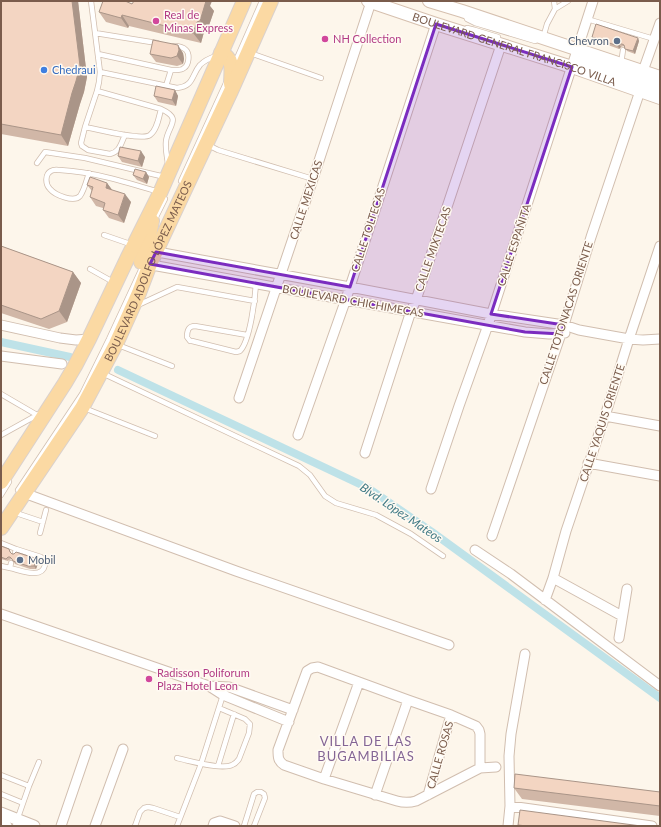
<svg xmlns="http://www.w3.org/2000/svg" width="661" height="827" font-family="Lato,sans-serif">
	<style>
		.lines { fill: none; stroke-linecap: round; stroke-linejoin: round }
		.canal { stroke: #bee2e8; stroke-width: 8 }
		.service-casing { stroke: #d1beaf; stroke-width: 6 }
		.minor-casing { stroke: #d1beaf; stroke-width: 11 }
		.tertiary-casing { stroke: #d1beaf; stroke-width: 13 }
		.secondary-casing { stroke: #d6c0af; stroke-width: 14 }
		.primary-casing { stroke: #dad1cd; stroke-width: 16 }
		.service { stroke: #fff; stroke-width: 4.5 }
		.minor { stroke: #fff; stroke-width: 9 }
		.tertiary { stroke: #fff; stroke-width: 11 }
		.secondary { stroke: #fff; stroke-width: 12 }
		.primary { stroke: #fbd9a3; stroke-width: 14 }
		.wall { fill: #d1b7a7 }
		.shaded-wall { fill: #aa9588 }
		.building { fill: #f3d5c2; stroke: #aa9588 }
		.marked { fill: #7b2cbf; fill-opacity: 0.2; stroke: #7b2cbf; stroke-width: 3; stroke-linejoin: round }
		.hotel-dot { fill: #d1479c; stroke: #fffaf2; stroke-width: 1.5 }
		.service-dot { fill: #5c6f8a; stroke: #fffaf2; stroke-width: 1.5 }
		.shop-dot { fill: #3f7fe0; stroke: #fffaf2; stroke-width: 1.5 }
		.labels { text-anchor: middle; stroke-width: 3; stroke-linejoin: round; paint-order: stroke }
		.hotel-label { font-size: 11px; fill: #b23c85; stroke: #fffaf2; text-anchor: start }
		.service-label { font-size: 11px; fill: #4e5e75; stroke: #fffaf2; text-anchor: end }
		.street-label { font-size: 11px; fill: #7a5c4c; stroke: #fffaf2 }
		.shop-label { font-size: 11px; fill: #366cbe; stroke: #fffaf2; text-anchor: start }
		.water-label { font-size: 12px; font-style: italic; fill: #427b86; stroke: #fffaf2 }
		.quarter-label { font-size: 13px; letter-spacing: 1px; fill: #846595; stroke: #fffaf2 }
	</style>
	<rect width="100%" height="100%" fill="#fdf6eb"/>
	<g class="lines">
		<path class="canal" d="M1 342 70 357
			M118 370 368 488 432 532 660 698"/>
		<g class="service-casing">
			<path id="service" d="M91 1 100 72 99 82 97 91 85 127 81 143 82 146 88 150 110 154C120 152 121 143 125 135
				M554 1 555 9
				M466 16 467 19 475 23 535 41
				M587 19 654 39
				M467 28 475 30 498 37
				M95 33 157 43
				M543 38 547 24 555 9 568 1
				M250 53 321 78
				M98 54 171 70C176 70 181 71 184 68 189 65 190 54 186 50 183 47 178 46 174 46
				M621 64 623 50
				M234 65 262 1
				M100 72 177 88C194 86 191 76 200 65 204 61 210 58 216 56
				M166 86 171 70
				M649 88 660 91
				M97 91 161 109C183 119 168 125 166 141 165 149 167 156 168 164
				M85 127C96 129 142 141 150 135 157 130 159 117 161 109
				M208 145 218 150 313 179
				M37 163 45 152 85 158 165 177
				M89 173C87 179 84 191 80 196 74 203 55 195 50 189 45 184 45 174 51 171 54 169 58 170 60 170 94 172 126 182 159 192
				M181 181 226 83
				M154 221 165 199
				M104 235 133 245
				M90 269 115 283
				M138 305 177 287 255 301
				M247 335 195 326C188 326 187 331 187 337L190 341H192L236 352 240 351C250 341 255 299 256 284
				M118 345 172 366
				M102 373 299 466 310 475 325 496 336 503 376 515 411 534 443 556
				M1 394 37 415
				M84 408 155 436
				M1 435 39 414
				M18 490 82 394 109 339 141 270
				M1 495 9 482
				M13 512 43 522
				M40 533 46 510
				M1 543 16 549 15 553
				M1 566 10 568 11 563
				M10 568C20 570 42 580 45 565 45 560 44 559 41 557L16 549
				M177 758C189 761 221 770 232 765 235 764 237 762 239 759L249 733 250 724 245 719 219 708
				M218 766 234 714
				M1 775 29 786 15 826
				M29 786 39 762
				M1 794 23 803
				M135 826 140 812 144 808 148 807 153 808 180 817
				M177 826 201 764 223 695
				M244 826 254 794 257 792H261L264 794 265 798 254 826"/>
		</g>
		<g class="minor-casing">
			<path id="minor" d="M643 71 660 23
				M152 251 350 287 491 314 564 325 579 330 629 339 643 340 660 339
				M146 264 525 332 549 334 565 333
				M1 325 60 338 76 340 89 339
				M1 356 62 364
				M239 398 313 179 371 2
				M605 416 660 426
				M298 435 346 299 436 24
				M365 453 411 311 416 300 501 45
				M588 463 660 476
				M431 489 459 406 488 325 593 1
				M24 493 236 571 449 645
				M492 536 564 325 591 237 640 91
				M475 550 511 574 660 686
				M553 578 622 616
				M545 600 553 578 566 531 605 416 629 339 660 246
				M1 614 209 686 223 695 289 722
				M619 638 627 589
				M209 686 229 687 293 710
				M480 768V734L479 730 476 726 451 715 408 700 318 667 312 668 307 671 278 750C278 757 278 761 284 765L324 779 397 801C404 803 409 803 416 801L480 768 496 767
				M324 779 359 682
				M375 795 408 700
				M428 795 451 715
				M510 806 652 826
				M61 826 87 750
				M95 826 123 749
				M213 826 214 823 220 821 235 826
				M508 826 510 806 509 756 511 734 525 654"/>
		</g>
		<g class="tertiary-casing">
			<path id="tertiary" d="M1 813 34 826
				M1 824 6 826"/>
		</g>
		<g class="secondary-casing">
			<g id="secondary">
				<path id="s1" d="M368 1 436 24 572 67 660 98"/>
				<path d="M429 1 462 11 660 77"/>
				<path d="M572 67 581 62 589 61 637 79 652 83 660 84"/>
			</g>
		</g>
		<g class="primary-casing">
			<g id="primary">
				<path d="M221 53C235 59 231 72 231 84"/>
				<path d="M141 262 146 250 152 221"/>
				<path d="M1 482 65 383 75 366 89 339 128 257 160 193 244 1"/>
				<path id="s2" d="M1 528 82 408 116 344 139 293 150 264 231 91 271 1"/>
			</g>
		</g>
		<use href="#service" class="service"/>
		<use href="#minor" class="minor"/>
		<use href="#tertiary" class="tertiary"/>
		<use href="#secondary" class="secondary"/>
		<use href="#primary" class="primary"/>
	</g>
	<path class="wall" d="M1 1H78L87 77 84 92 80 104 68 146 1 134Z
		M128 2 132 4 210 6 214 11 207 31 204 32 201 43 129 26 128 28 106 22 99 12Z
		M592 37 638 38 639 41 635 54 627 51 624 46 621 47 619 49 594 40Z
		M183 53 184 59 183 64 177 66 156 62 150 54Z
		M175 90 178 96 176 106 158 102 154 96Z
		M118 156 145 157 142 167 122 162Z
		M146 172 149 177 147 184 137 180 133 175Z
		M107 183 112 190 131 202 124 223 109 218 103 210V208L96 206 90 197 92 191 87 185Z
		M1 246 73 272 81 283 67 322 49 329 1 313Z
		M1 546 11 552V553L39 561 36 569H30L15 564 12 559 9 560 8 561 1 559Z
		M514 788 660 792V816L522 799Z"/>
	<path class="shaded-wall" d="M72 1H78L87 77 84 92 80 104 68 146 61 135Z
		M203 1H212L210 6 214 11 207 31 200 21Z
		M122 15 129 26 128 28 121 18Z
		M197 22 204 32 201 43 193 33Z
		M638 38 639 41 635 54 633 51Z
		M619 44 621 47 619 49 618 46Z
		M178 45 183 53 184 59 183 64 177 56Z
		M175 90 178 96 176 106 172 100Z
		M141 151 145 157 142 167 138 161Z
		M146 172 149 177 147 184 143 179Z
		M107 183 113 191 106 188Z
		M125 194 131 202 124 223 118 215Z
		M73 272 81 283 67 322 59 311Z
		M37 559 39 561 36 569 34 566Z"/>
	<path class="building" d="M1 1H72L80 66 76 81 72 93 61 135 1 124Z
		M103 1H125L132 4 134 1H206L200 21 197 22 193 33 122 15 121 18 99 12Z
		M596 24 638 38 633 51 625 49 624 45 622 44H619L618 46 592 37Z
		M153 40 178 45 179 50 177 56 171 58 150 54Z
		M156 86 175 90 172 100 154 96Z
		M120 147 141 151 138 161 118 156Z
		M135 169 146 172 143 179 133 175Z
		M90 177 107 183 106 188 125 194 118 215 103 210 105 203 90 197 93 187 87 185Z
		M1 246 73 272 59 311 41 319 1 305Z
		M1 546 9 549 10 552 12 554H14L16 552 37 559 34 566H28L13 561 12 559 10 557H8L6 559 1 557Z
		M515 774 660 792V806L514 788Z
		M520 810 641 826H527L518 825Z"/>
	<path class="marked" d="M436 24 572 67 491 314 564 325 561 334 525 332 150 264 156 252 350 287Z"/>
	<g class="hotel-dot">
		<circle cx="156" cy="21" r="4"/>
		<circle cx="325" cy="39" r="4"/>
		<circle cx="149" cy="679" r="4"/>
	</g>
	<g class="service-dot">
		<circle cx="617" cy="41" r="4"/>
		<circle cx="20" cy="560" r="4"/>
	</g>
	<circle class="shop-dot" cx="44" cy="70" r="4"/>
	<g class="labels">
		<g class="hotel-label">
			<text x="164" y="19">Real de<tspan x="164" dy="13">Minas Express</tspan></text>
			<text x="333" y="43">NH Collection</text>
			<text x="157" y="677">Radisson Poliforum<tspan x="157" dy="13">Plaza Hotel Leon</tspan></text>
		</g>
		<g class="service-label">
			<text x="609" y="45">Chevron</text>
			<text x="28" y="564" text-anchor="start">Mobil</text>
		</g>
		<g class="street-label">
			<text dy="4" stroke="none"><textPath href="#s1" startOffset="154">BOULEVARD GENERAL FRANCISCO VILLA</textPath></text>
			<text transform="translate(306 200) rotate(-72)" y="4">CALLE MEXICAS</text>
			<text transform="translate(368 230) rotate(-72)" y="4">CALLE TOLTECAS</text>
			<text transform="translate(514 245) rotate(-72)" y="4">CALLE ESPAÑITA</text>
			<text transform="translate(433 249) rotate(-71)" y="4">CALLE MIXTECAS</text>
			<text dy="4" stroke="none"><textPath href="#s2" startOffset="297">BOULEVARD ADOLFO LÓPEZ MATEOS</textPath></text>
			<text transform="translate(353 301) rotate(10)" y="4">BOULEVARD CHICHIMECAS</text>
			<text transform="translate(566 313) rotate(-72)" y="4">CALLE TOTONACAS ORIENTE</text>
			<text transform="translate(602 423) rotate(-72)" y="4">CALLE YAQUIS ORIENTE</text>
			<text transform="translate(440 755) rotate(-74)" y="4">CALLE ROSAS</text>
		</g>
		<g class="shop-label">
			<text x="52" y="74">Chedraui</text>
		</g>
		<g class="water-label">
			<text transform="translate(401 513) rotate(34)" y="4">Blvd. López Mateos</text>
		</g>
		<g class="quarter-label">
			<text x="366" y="746">VILLA DE LAS<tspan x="366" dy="15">BUGAMBILIAS</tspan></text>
		</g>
	</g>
	<rect width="661" height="827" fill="none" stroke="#7a5c4c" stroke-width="4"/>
</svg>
